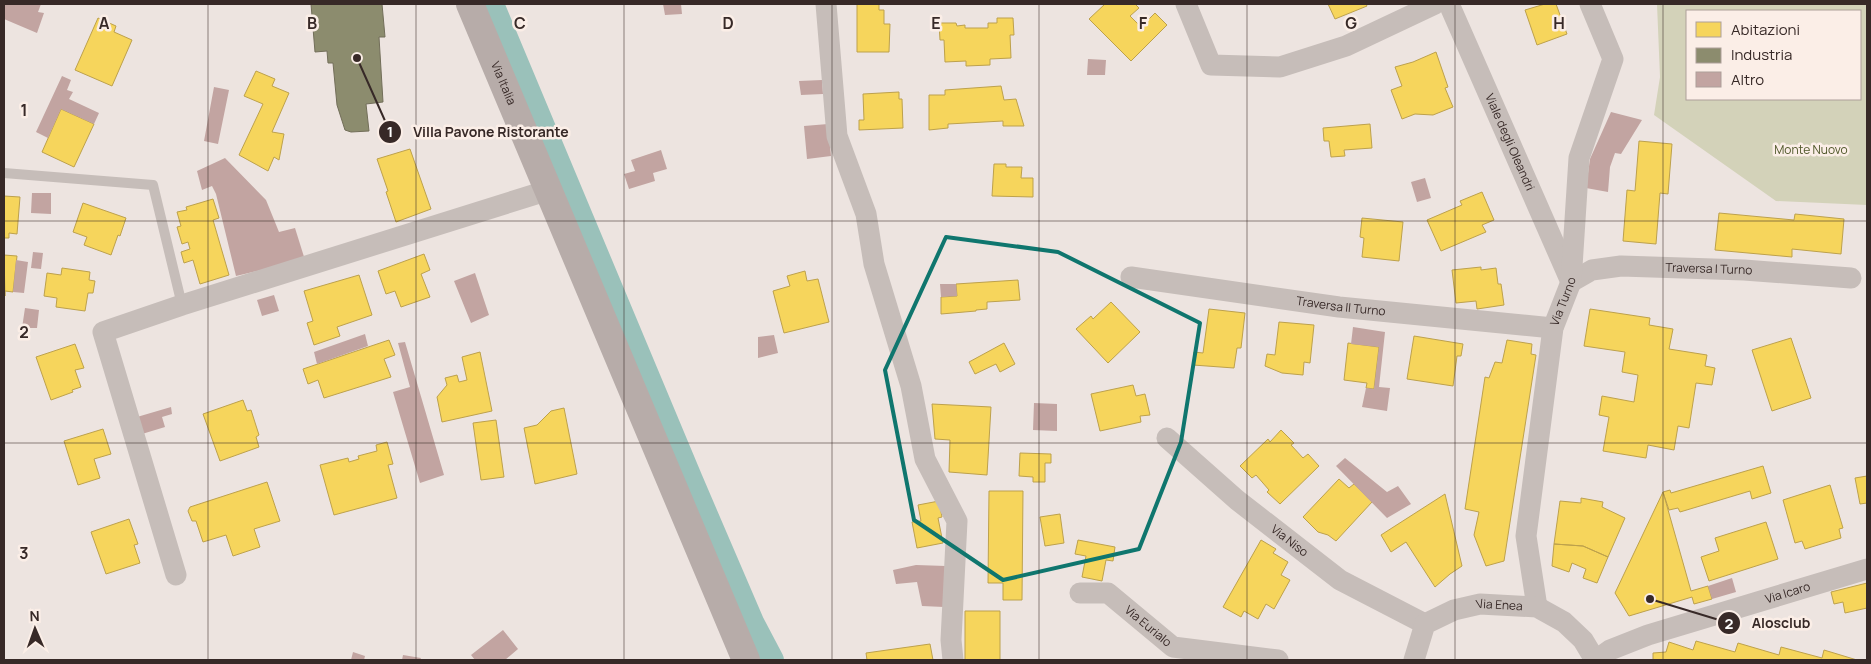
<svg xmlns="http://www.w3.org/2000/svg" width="1871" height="664" font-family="Manrope,sans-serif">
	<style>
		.green { fill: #d3d2b9; fill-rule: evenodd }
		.homes { fill: #f6d55c; stroke: #bda14c }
		.industry { fill: #8c8c6e; stroke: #726e59 }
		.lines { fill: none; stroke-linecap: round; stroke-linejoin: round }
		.canal { stroke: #9ac1ba; stroke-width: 24 }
		.building { fill: #c2a4a1 }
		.lane { stroke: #c6bdb9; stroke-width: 10 }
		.street { stroke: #c6bdb9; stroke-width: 21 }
		.secondary { stroke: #b7aca9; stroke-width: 28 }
		.marked { fill: none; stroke: #0f766e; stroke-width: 4; stroke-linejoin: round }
		.grid { fill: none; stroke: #372927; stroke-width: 1; stroke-opacity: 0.55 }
		.labels { text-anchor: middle; stroke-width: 5; stroke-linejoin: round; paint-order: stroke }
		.street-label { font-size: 12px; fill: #372927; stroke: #fbeee7 }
		.park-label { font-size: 12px; fill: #4f5729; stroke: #fbeee7 }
		.grid-label { font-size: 16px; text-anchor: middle; font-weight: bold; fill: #372927; stroke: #fbeee7; stroke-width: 5; stroke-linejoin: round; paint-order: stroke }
		.leader { fill: none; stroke: #372927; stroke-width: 2 }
		.callout-dot { fill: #372927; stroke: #fbeee7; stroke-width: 2 }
		.mark-label { font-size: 15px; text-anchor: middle; font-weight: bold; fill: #fff }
		.callout-label { font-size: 14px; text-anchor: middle; font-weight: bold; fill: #372927; stroke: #fbeee7; stroke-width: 5; stroke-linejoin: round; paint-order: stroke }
	</style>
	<rect width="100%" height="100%" fill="#ede4e0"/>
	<path class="green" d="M1657 4H1867V205L1776 201 1654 115 1660 77ZM1687 11H1860V99H1687Z"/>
	<path class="homes" d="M857 4H879V10H884V24H890L889 52H857Z
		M1105 4H1135L1139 8 1130 16 1141 27 1155 13 1167 25 1131 61 1089 19Z
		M1328 4H1366L1367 6 1335 19Z
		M1545 4H1556L1567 34 1537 45 1525 10Z
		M98 18 116 26 114 32 132 40 112 86 75 70Z
		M997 18H1013L1014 35H1010L1011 58 990 59V65L966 66V61L945 62 944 40H940L939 23H956L957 26 965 25V28H988V23H997Z
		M1436 52 1448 87 1445 88 1453 107 1433 115 1415 114 1402 119 1391 90 1402 86 1395 67 1413 62Z
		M256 71 275 79 272 86 289 93 272 132 284 134 279 160 274 157 268 171 239 155 263 104 244 96Z
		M1001 86 1004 100 1016 99 1024 126H1003V121L948 124V128L929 130V95H945V90Z
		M899 92V99H902L903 128 859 130V120H864L863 94Z
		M61 109 94 124 74 167 42 152Z
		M1370 124 1372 148 1344 150 1345 156 1331 157 1329 141H1324L1323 128Z
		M1639 141 1672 144 1668 194 1660 193 1656 244 1623 241 1627 190 1635 191Z
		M410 149 431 209 396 222 386 192 388 191 377 159Z
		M994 164H1006V167H1022L1021 178H1033V197L992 196Z
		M1482 192 1494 220 1482 225 1486 232 1441 251 1427 220 1462 205 1460 201Z
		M4 196 20 197 17 234 9 233V238H4Z
		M213 199 219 218 213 220 229 275 200 284 193 260 184 263 181 252 190 249 188 242 182 244 177 227 181 226 177 212 187 210 186 207Z
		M83 203 126 218 120 236 118 235 111 255 84 245 87 237 73 232Z
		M1719 213 1794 220 1795 214 1844 219 1841 254 1792 249V257L1715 250Z
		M1362 218 1403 222 1399 261 1362 257 1364 238 1360 237Z
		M424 254 430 270 421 274 430 297 401 307 395 291 386 294 378 271Z
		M4 255 17 256 13 292 5 291V296Z
		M1481 267V270L1496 268 1498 284H1501L1504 305 1477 309 1476 301 1456 303 1452 270Z
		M62 268 90 272 89 280 95 281 93 293H88L85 311 56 307 57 298 44 296 47 273 61 275Z
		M805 271 807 281 818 279 829 322 784 333 773 291 790 286 787 276Z
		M359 275 372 315 337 327 340 336 314 345 307 323 313 321 304 291Z
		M1018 280 1020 300 987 302V309L976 310V311L941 314V297L957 296 956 284Z
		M1111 302 1140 332 1108 363 1076 329 1091 316 1093 319Z
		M1209 309 1245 313 1241 348H1237L1234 368 1193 365 1194 352 1203 353Z
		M1590 309 1650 318 1649 325 1673 329 1669 349 1707 355 1705 366 1715 368 1712 385 1696 383 1689 428 1678 426 1674 450 1648 445 1646 458 1603 451 1609 417 1599 415 1602 396 1634 402 1638 375 1622 372 1625 352 1584 346Z
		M1279 322 1314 325 1310 363 1304 362 1303 375 1282 373 1265 366 1267 354 1275 355Z
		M1414 336 1463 344 1461 356H1457L1453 386 1407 379Z
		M1791 338 1811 398 1772 411 1752 350Z
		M389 340 395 355 384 359 391 377 324 398 318 380 308 384 303 369Z
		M1507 340 1532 344 1531 354 1536 355 1504 561 1486 566 1474 535 1479 512 1465 509 1485 377 1489 378 1495 362 1502 363Z
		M1004 343 1015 364 1000 372 996 364 975 374 969 362Z
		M1348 343 1379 347 1374 389 1366 388 1367 383 1344 380Z
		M75 344 84 368 75 370 81 387 72 390 73 392 51 400 36 357Z
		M480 352 492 411 442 422 437 397 447 385 445 378 457 375 459 382 467 380 462 357Z
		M1133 385 1136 396 1145 394 1150 415 1140 416 1141 422 1100 431 1091 394Z
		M243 400 247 411 251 410 259 435 256 437 259 447 220 461 203 414Z
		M932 404 991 407 987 475 949 472 950 440 935 439Z
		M564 408 577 474 535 484 524 428 537 425 551 411Z
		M496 420 504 477 481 480 473 423Z
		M103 429 111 454 94 459 100 478 78 485 64 441Z
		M1281 430 1294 443 1291 445 1303 458 1308 454 1319 466 1280 504 1267 492 1269 490 1256 475 1252 478 1240 466 1268 439 1270 442Z
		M387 442 393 464 388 465 397 498 334 515 320 465 348 458 349 462 359 459 358 456 377 451 376 445Z
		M1020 453 1051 454V463H1045V482H1033V477L1019 476Z
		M1763 466 1771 493 1752 499 1750 491 1680 512 1678 508 1669 510 1663 492 1670 490 1671 493Z
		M1867 476V503L1860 504 1855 478Z
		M1339 479 1349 488 1354 484 1372 502 1336 541 1328 535 1318 532 1303 517Z
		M267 482 280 521 254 529 260 547 233 556 226 535 203 542 196 521H192L188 511 190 507Z
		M1830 485 1843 528 1839 529 1841 538 1805 549 1802 541 1795 543 1783 500Z
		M989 491H1023L1022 600H1003V583H988Z
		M1663 492 1691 591 1708 586 1712 599 1694 604 1692 597 1629 616 1615 593Z
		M1445 494 1462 566 1450 574 1435 587 1406 542 1391 552 1381 535Z
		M1581 498 1603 502 1602 507 1625 518 1608 557 1583 546 1554 544 1560 501 1581 503Z
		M939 501 942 517 938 518 943 543 917 548 912 522 921 521 918 505Z
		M1060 514 1064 543 1045 546 1040 517Z
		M129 519 138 544 134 545 140 563 106 574 91 532Z
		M1766 522 1778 559 1709 581 1701 557 1719 551 1715 538Z
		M1078 540 1115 547 1113 561 1106 560 1102 581 1082 577 1086 556 1075 554Z
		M1261 540 1276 549 1273 553 1288 562 1281 575 1290 580 1274 609 1266 604 1258 619 1244 611 1241 617 1223 607Z
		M1554 544 1583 546 1608 557 1597 583 1583 578 1586 569 1572 563 1569 572 1552 566Z
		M1867 583V608L1845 613 1843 602 1834 604 1831 592Z
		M965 611H1000V660H965Z
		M1696 641 1735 652 1738 643 1779 655 1781 647 1822 658 1824 650 1857 660H1653V653L1666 652 1669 642 1693 650Z
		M930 644 933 660H867L866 653Z"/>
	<path class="industry" d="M311 4H382L385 37H379L383 102 366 104 369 131 351 132 345 130 337 105 333 63H328L327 51 315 52Z"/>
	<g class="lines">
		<path class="canal" d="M492 4 691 480 752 622 772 660"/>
	</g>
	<path class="building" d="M4 4H41L38 12 44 13 37 33 4 19Z
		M663 4H681L682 14 665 15Z
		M1088 59 1106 60 1105 75H1087Z
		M62 76 71 80 67 90 73 92 69 99 99 113 94 124 61 109 48 138 36 132Z
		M822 80 823 94 801 95 799 81Z
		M214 87 229 90 218 144 204 141Z
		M1611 112 1642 120 1621 154 1615 153 1610 167 1608 192 1586 188 1590 159Z
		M828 124 831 156 807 159 804 126Z
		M661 150 667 169 653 173 655 181 629 189 624 174 635 171 631 160Z
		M225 158 266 200 279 232 295 228 305 260 236 276 216 194 212 186 202 190 197 171Z
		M1425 178 1431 198 1417 202 1411 182Z
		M32 193H51V214L31 213Z
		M33 252 43 253 41 269 31 268Z
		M16 260 28 262 24 293 13 292Z
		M475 273 489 315 471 323 454 281Z
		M940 284H956L957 296 941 297Z
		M274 295 279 311 262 316 257 300Z
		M25 308 39 310 37 328H22Z
		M1353 327 1385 332 1379 387 1390 388 1387 411 1362 407 1366 388 1374 389 1379 347 1351 344Z
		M365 334 368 346 317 364 314 352Z
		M774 335 778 353 758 358V337Z
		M405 342 444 475 420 483 393 392 410 387 398 343Z
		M1034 403 1057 404V431L1033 430Z
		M171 407 172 414 162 417 165 427 142 434 137 417Z
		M1345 458 1387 492 1398 486 1411 504 1387 518 1336 466Z
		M916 565 946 566 944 607 922 606 917 582 896 584 893 570Z
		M1732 578 1736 592 1712 599 1708 586Z
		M503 630 518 649 505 660H475L471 655Z
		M353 652 365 656 364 660H351Z
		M403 655 421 658 420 660H402Z"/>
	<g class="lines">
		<path class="lane" d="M4 173 153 185 182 305"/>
		<g class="street">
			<path d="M826 4 837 136 866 214 874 264 911 386 925 459 957 521 951 640 953 660"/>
			<path d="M1186 4 1211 65 1280 67 1346 46 1435 4"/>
			<path id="s1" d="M1449 4 1571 282 1592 270 1621 266 1744 270 1851 278"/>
			<path id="s2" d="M1131 277 1339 307 1553 328"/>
			<path id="s3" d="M1167 438 1237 500 1340 580 1425 624"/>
			<path d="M176 575 103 332 182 305 549 190"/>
			<path id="s4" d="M1080 593H1108L1173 647 1278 660"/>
			<path id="s5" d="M1537 607 1526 536 1553 328 1571 282 1579 158 1613 59 1590 4"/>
			<path id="s6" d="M1414 660 1425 624 1454 610 1480 604 1537 607 1564 622 1583 640 1595 660"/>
			<path id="s7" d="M1596 660 1610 650 1648 635 1867 569"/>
		</g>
		<path class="secondary" id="s8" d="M470 4 746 660"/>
	</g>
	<path class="marked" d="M946 237 1058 252 1200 323 1181 442 1139 549 1003 580 914 520 885 370Z"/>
	<path class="grid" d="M208 4V660M416 4V660M624 4V660M832 4V660M1039 4V660M1247 4V660M1455 4V660M1663 4V660M4 221H1867M4 443H1867"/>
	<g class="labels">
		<g class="street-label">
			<text dy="4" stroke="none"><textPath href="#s8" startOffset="86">Via Italia</textPath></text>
			<text dy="4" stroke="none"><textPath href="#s1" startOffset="151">Viale degli Oleandri</textPath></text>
			<text dy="4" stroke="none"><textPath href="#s1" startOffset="445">Traversa I Turno</textPath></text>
			<text dy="4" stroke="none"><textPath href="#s5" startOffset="310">Via Turno</textPath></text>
			<text dy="4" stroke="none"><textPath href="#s2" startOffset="212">Traversa II Turno</textPath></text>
			<text dy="4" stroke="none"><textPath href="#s3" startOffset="160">Via Niso</textPath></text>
			<text dy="4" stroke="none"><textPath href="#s7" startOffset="204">Via Icaro</textPath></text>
			<text dy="4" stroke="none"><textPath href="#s6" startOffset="116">Via Enea</textPath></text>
			<text dy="4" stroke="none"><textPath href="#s4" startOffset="80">Via Eurialo</textPath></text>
		</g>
		<g class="park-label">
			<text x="1811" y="154">Monte Nuovo</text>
		</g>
	</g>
	<g class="grid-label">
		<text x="104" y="29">A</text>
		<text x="312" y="29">B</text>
		<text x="520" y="29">C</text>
		<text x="728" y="29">D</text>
		<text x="936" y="29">E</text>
		<text x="1143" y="29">F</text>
		<text x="1351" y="29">G</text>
		<text x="1559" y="29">H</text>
		<text x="24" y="116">1</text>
		<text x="24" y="338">2</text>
		<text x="24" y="559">3</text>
	</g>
	<path class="leader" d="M357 58L390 132M1650 599L1729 623"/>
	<g class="callout-dot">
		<circle cx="357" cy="58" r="5"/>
		<circle cx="1650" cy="599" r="5"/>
		<circle cx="390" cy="132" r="12"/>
		<circle cx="1729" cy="623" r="12"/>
	</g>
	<g class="mark-label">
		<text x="390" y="137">1</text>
		<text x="1729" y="629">2</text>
	</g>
	<g class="callout-label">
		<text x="491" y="137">Villa Pavone Ristorante</text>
		<text x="1781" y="628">Alosclub</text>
	</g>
	<rect width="1871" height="664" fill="none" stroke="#372927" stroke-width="10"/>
	<rect x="1686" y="10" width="175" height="90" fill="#fbeee7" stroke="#ad9f9a"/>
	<rect x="1696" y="22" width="25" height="15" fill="#f6d55c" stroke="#ad9f9a"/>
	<text x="1731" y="35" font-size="15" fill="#372927">Abitazioni</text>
	<rect x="1696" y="48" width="25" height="15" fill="#8c8c6e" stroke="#ad9f9a"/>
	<text x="1731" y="60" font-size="15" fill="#372927">Industria</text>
	<rect x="1696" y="72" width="25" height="15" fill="#c2a4a1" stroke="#ad9f9a"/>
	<text x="1731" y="85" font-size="15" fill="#372927">Altro</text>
	<g transform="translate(35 629) rotate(358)" stroke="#fbeee7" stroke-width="4" paint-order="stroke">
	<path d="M0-4L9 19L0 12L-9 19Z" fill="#372927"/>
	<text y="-8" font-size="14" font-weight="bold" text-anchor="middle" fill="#372927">N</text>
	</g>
</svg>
